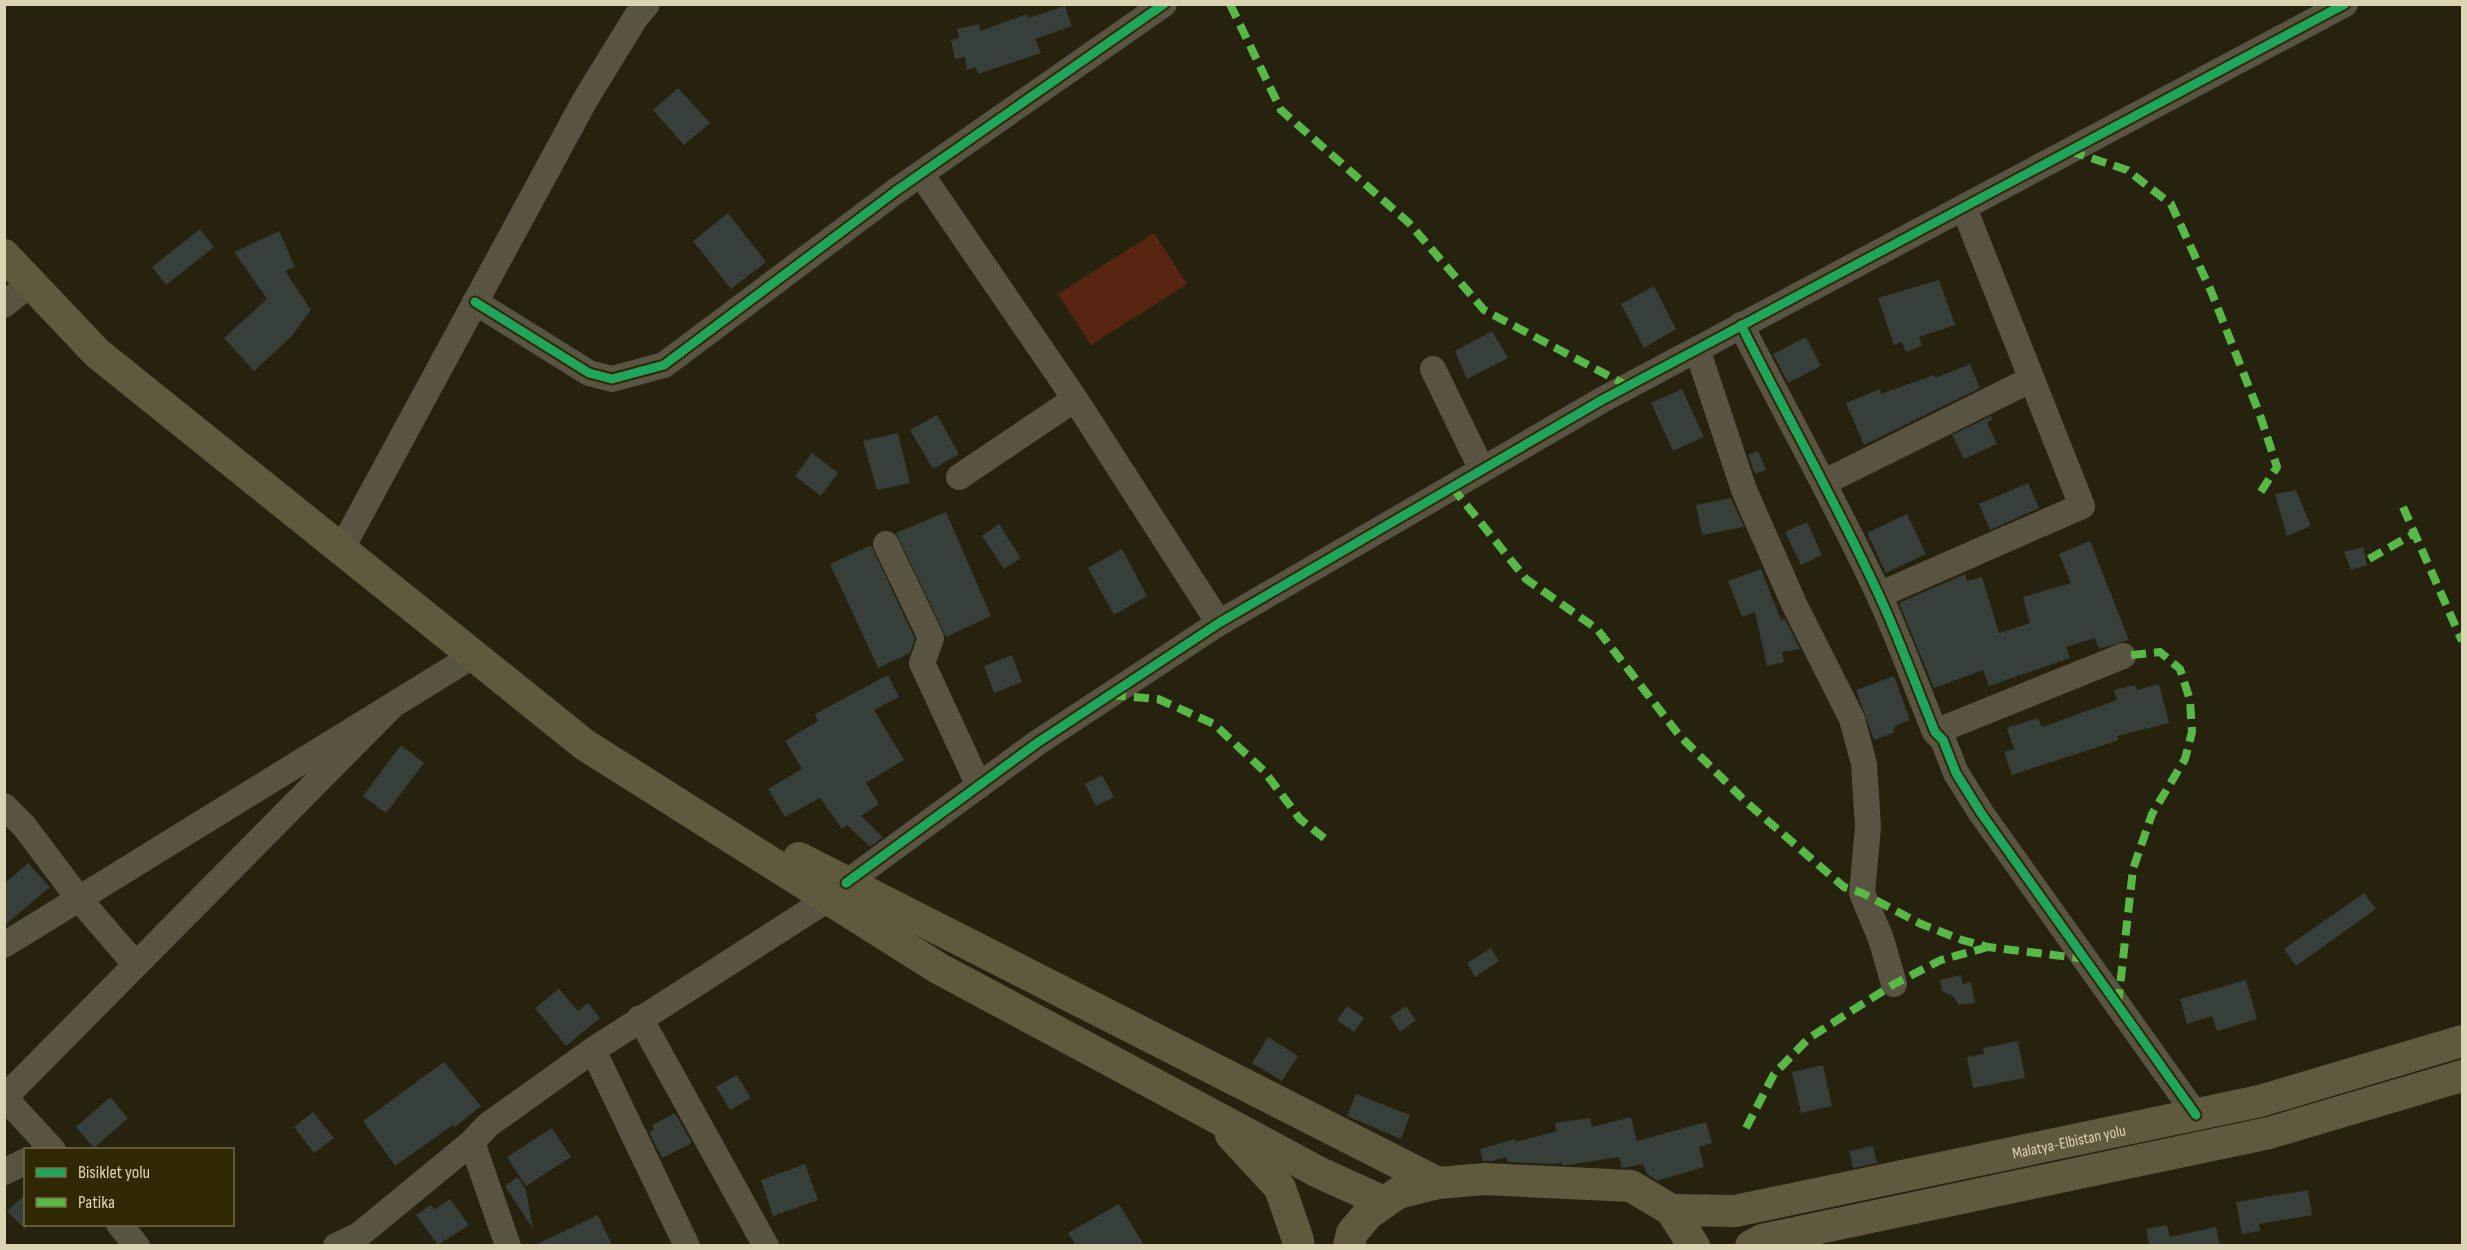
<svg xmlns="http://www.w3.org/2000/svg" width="2467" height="1250" font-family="'Sofia Sans Condensed',sans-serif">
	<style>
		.green { fill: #592513 }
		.building { fill: #363f39 }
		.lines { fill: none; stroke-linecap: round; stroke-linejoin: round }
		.minor { stroke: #585441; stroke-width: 26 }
		.major { stroke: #5f593e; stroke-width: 32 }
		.quiet { stroke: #58b947; stroke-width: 8; stroke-dasharray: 15 8; stroke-linecap: butt }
		.cycleway-casing { stroke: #302803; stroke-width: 13 }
		.cycleway { stroke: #20a55d; stroke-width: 9 }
		.labels { text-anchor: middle; stroke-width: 6; stroke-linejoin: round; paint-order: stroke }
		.street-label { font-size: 16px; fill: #dbd4b3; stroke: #302803 }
	</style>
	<rect width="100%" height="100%" fill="#26220e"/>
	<path class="green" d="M1154 233 1187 284 1091 345 1058 294Z"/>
	<path class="building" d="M1065 6 1072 26 1035 39 1041 53 978 74 976 67 967 70 965 57 955 59 951 40 959 38 957 29 979 24 980 31 1027 14 1028 18Z
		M678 88 710 123 684 145 653 110Z
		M728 213 766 262 731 289 693 241Z
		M200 229 214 247 166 285 152 267Z
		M279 231 295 267 285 271 311 310 291 337 254 371 224 338 267 299 234 252Z
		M1939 280 1955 325 1919 337 1922 346 1906 352 1902 342 1894 345 1878 298Z
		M1654 286 1676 329 1644 348 1621 304Z
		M1492 331 1508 358 1467 379 1455 351Z
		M1806 337 1821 366 1788 383 1773 354Z
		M1970 364 1980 388 1864 445 1846 403 1880 389 1881 394 1934 375 1935 378Z
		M1682 389 1704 437 1673 451 1651 403Z
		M937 415 959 454 933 469 910 430Z
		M1991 416 1992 420 1987 422 1997 444 1964 459 1952 435Z
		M898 433 910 483 877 490 863 441Z
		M1758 451 1766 470 1755 474 1748 455Z
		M812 453 838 473 821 496 795 476Z
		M2028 483 2039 508 1990 530 1979 504Z
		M2296 490 2311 526 2287 536 2275 494Z
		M1731 498 1744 527 1702 535 1696 505Z
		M946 512 991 616 946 637 896 533Z
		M1907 514 1926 554 1886 573 1867 533Z
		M1807 522 1822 555 1801 565 1785 532Z
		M999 524 1021 558 1004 569 982 536Z
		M2090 541 2129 640 2099 649 2095 638 2066 647 2070 658 1989 686 1983 670 1934 688 1899 603 1965 574 1967 581 1982 577 1999 633 2030 623 2023 597 2071 583 2059 554Z
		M871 545 915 639 910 653 878 668 830 564Z
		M2363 547 2367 565 2351 570 2344 552Z
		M1122 549 1147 596 1114 615 1088 568Z
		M1761 569 1781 620 1785 619 1800 649 1782 652 1784 662 1767 666 1755 612 1742 617 1728 581Z
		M1012 655 1022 682 994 693 984 666Z
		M888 675 899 697 874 710 904 760 866 783 879 804 861 816 883 837 870 847 847 825 842 829 820 798 785 817 768 789 802 769 785 741 818 721 815 714Z
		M1894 676 1910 720 1895 726 1893 733 1874 740 1856 690Z
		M2159 684 2169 723 2117 736 2119 740 2012 775 2004 752 2014 749 2007 728 2038 718 2042 727 2117 700 2114 690 2135 685 2137 690Z
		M401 745 424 763 386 813 363 796Z
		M1102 775 1114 797 1096 806 1085 784Z
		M28 863 50 887 4 926V884Z
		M2364 893 2376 909 2296 966 2284 949Z
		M1491 948 1499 961 1475 977 1467 963Z
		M1961 975 1963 984 1971 982 1975 1003 1959 1005 1953 996 1942 991 1940 980Z
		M2246 980 2257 1019 2217 1031 2212 1016 2187 1024 2180 999Z
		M559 989 578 1011 588 1003 600 1018 566 1046 535 1008Z
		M1347 1006 1364 1018 1354 1032 1337 1020Z
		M1406 1006 1416 1020 1400 1032 1390 1017Z
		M1268 1037 1298 1056 1282 1081 1252 1063Z
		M2018 1041 2025 1078 1973 1088 1967 1057 1984 1054 1983 1048Z
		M444 1062 481 1106 455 1127 453 1125 395 1166 363 1121Z
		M1823 1065 1832 1106 1801 1113 1792 1072Z
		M737 1075 751 1098 730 1110 716 1087Z
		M1356 1094 1410 1115 1401 1139 1347 1116Z
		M110 1097 128 1118 94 1148 76 1127Z
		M313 1112 334 1138 314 1153 294 1127Z
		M675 1113 692 1143 662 1158 649 1132 654 1129 652 1125Z
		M1631 1117 1637 1141 1706 1122 1712 1143 1699 1147 1704 1167 1657 1181 1647 1174 1643 1164 1622 1168 1619 1157 1568 1165H1562V1162L1554 1164 1508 1162 1506 1157 1492 1161H1483L1480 1149 1515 1139 1516 1142 1557 1131 1555 1123 1590 1118 1592 1127Z
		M552 1128 571 1157 526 1186 507 1157Z
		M1873 1146 1877 1163 1853 1168 1849 1151Z
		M805 1164 818 1200 773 1216 761 1180Z
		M518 1177 526 1190 533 1229 505 1186Z
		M2308 1190 2312 1215 2259 1224 2260 1231 2242 1234 2236 1202Z
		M26 1194V1230L7 1211Z
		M450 1199 469 1225 438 1245 416 1215 431 1205 434 1210Z
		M1119 1204 1144 1245H1076L1068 1233Z
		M598 1215 612 1245H535Z
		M2167 1225 2170 1237 2216 1227 2220 1245H2149L2146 1229Z"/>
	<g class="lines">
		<path class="minor" d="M921 174 1075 399 1219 623
			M475 302 589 373 612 379 664 365 896 191 1164 4
			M4 305 31 283
			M1741 325C1786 415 1836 502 1878 593 1899 638 1916 686 1935 732L1943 740 1956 773 1981 813 2196 1115
			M1697 349 1744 490 1795 606 1852 719 1864 764 1868 827 1862 893 1881 939 1894 984
			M1433 369 1482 470
			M959 477 1075 399
			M1825 482 2032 379
			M886 544 931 638 922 663 979 786
			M342 548 585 100 636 17 647 4
			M1879 595 2082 506 1964 208
			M1935 732 2123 656
			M4 806 24 826 79 899 136 965
			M846 883 1037 743 1219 623 1602 400 2345 4
			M4 945 474 655
			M640 1018 766 1246
			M593 1050 687 1246
			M4 1097 53 1150
			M5 1097 393 705
			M472 1142 508 1246
			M4 1172 26 1161
			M119 1224 137 1246
			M336 1246 359 1235 472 1142 488 1125 593 1050 828 899"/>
		<g class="major">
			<path d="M4 255 97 353 585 745 938 968 1320 1173 1384 1202"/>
			<path d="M799 858 1438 1183"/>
			<path d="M1231 1135 1280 1188 1298 1240V1246"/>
			<path id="s1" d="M1671 1210 1735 1211 2260 1101 2462 1041"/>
			<path d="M1349 1246 1352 1233 1368 1214 1398 1193 1438 1183 1485 1179 1631 1186 1671 1210 1694 1246"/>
			<path d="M1751 1246 1762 1240 2269 1133 2462 1076"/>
		</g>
		<path class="quiet" d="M1230 4 1281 110 1409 223 1484 310 1628 386
			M2070 151 2127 170 2171 204 2211 291 2260 415 2277 467 2260 493
			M1452 487 1526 579 1597 629 1679 735 1745 801 1844 887 1862 893 1921 924 1962 940 1988 947 2086 959
			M2403 507 2462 641
			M2369 559 2415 533
			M1111 695 1158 699 1214 724 1264 771 1300 819 1328 841
			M2118 1004 2133 869 2152 814 2185 759 2192 732 2190 700 2180 669 2160 652 2123 656
			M1746 1128 1774 1074 1809 1038 1894 984 1941 960 1988 947"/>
		<g class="cycleway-casing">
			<path id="cycleway" d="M475 302 589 373 612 379 664 365 896 191 1164 4
				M1741 325C1786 415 1836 502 1878 593 1899 638 1916 686 1935 732L1943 740 1956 773 1981 813 2196 1115
				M846 883 1037 743 1219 623 1602 400 2345 4"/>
		</g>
		<use href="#cycleway" class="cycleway"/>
	</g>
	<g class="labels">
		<g class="street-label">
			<text dy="6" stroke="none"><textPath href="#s1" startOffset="405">Malatya-Elbistan yolu</textPath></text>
		</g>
	</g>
	<rect width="2467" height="1250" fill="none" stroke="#dbd4b3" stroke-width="12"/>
	<rect x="24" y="1148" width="210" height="78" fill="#302803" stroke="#746d49" stroke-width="1.5"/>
	<rect x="36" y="1168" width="30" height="9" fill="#20a55d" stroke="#746d49" stroke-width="1.5"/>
	<text x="78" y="1178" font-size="18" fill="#dbd4b3">Bisiklet yolu</text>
	<rect x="36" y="1198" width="30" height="9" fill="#58b947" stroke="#746d49" stroke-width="1.5"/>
	<text x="78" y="1208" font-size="18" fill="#dbd4b3">Patika</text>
</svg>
